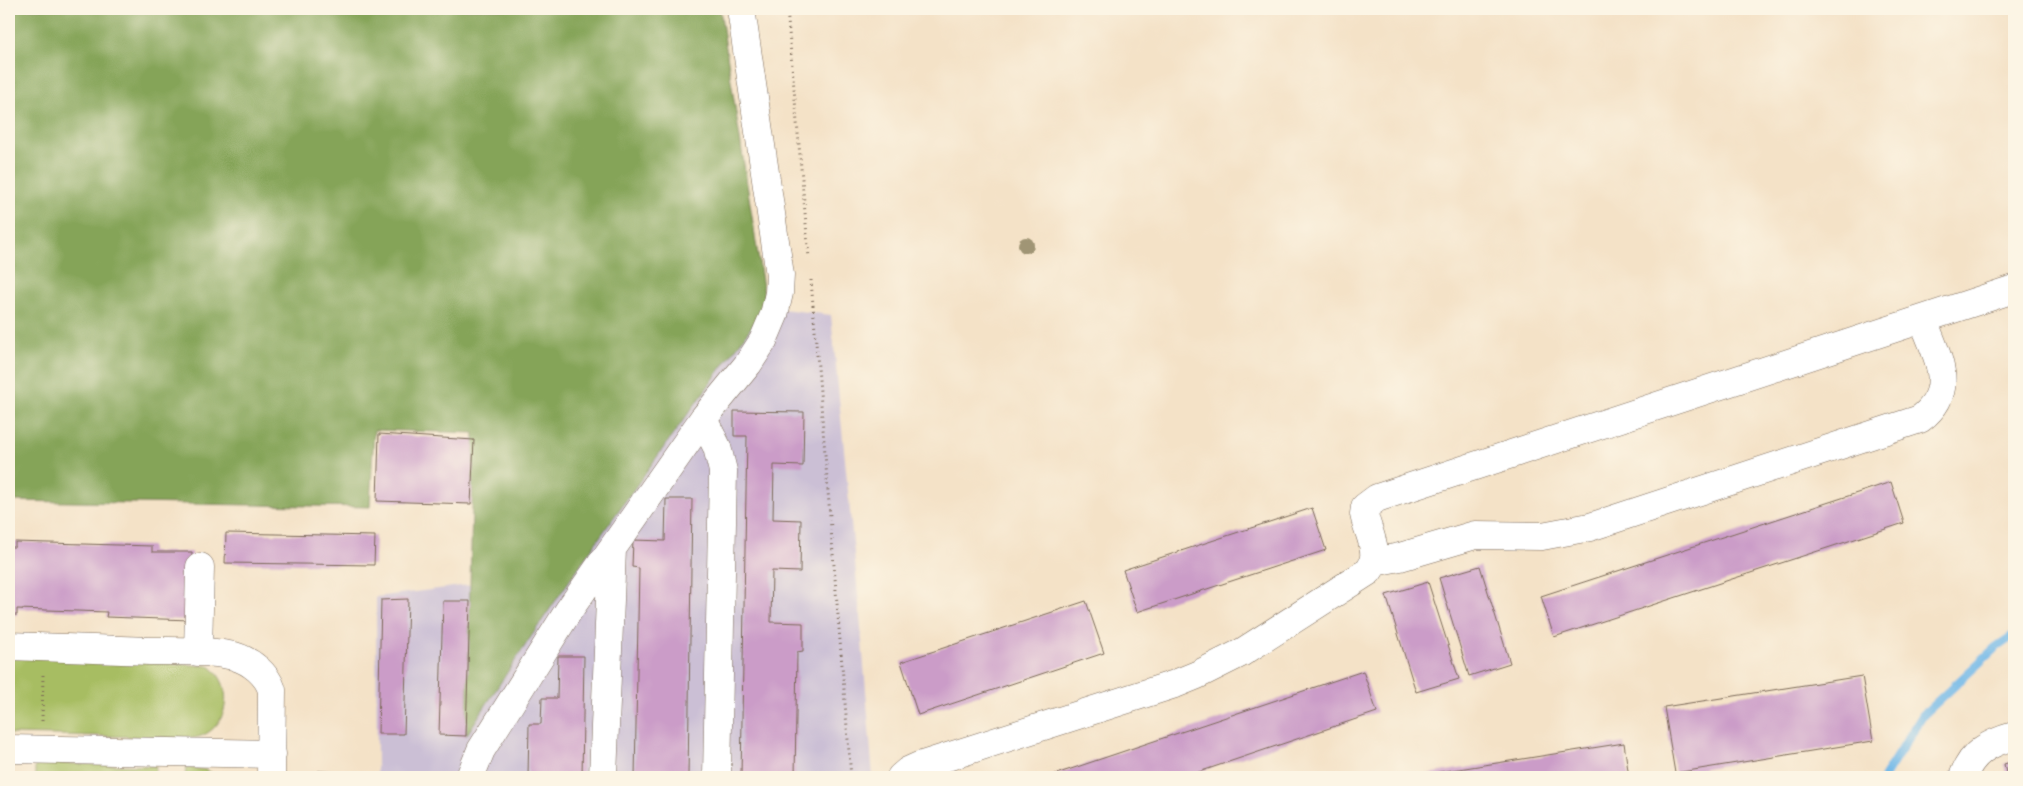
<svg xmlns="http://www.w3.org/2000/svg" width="2023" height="786" font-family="Mali,sans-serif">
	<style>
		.industrial { fill: #cbbfd5 }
		.green { fill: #a7bd62; stroke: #717440 }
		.forest { fill: #85a458; stroke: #60673b }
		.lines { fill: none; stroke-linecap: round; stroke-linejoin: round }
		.stream { stroke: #71b8e8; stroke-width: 9 }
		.building { fill: #cb9cc8 }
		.minor-casing { stroke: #7c6a59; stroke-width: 29 }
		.path { stroke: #7c6a59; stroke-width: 3; stroke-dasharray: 1 4; stroke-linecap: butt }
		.minor { stroke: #fff; stroke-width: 28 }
		.tree { fill: #a09575 }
	</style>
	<rect width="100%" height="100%" fill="#fcf5e5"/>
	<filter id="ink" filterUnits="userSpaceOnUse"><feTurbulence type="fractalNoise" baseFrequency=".02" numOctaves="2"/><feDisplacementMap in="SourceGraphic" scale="10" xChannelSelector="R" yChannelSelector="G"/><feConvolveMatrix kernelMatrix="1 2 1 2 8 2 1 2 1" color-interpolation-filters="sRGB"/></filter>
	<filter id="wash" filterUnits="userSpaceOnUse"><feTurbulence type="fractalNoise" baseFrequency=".0096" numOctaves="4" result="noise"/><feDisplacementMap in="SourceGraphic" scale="20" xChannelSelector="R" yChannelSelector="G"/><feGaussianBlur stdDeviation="1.12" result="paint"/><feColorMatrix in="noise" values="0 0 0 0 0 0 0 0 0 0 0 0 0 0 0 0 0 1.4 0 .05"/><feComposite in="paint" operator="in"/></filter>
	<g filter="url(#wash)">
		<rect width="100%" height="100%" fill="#f4e2c7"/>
		<path class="industrial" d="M766 307 831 315 859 604 873 777H377L376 597 477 584 524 645 611 519Z"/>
		<path class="green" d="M9 654 209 666C237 686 228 732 194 738L9 734Z
			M38 763 156 766 155 777H35V766Z
			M186 767 207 770 218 777H185Z"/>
		<path class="forest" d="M9 9H720L766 307C663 448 560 588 466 736L474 433 374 430 370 507 9 501Z"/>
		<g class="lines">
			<path class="stream" d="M1884 777 1923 715 1995 648 2014 635"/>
		</g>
		<g id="blocks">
			<path class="building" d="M734 411 804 412 803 466 774 465 773 519 801 520 800 572 772 571 771 622 803 623V651L797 652 795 777H741L747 436H734Z
				M379 434 474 440 471 504 377 501Z
				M1891 482 1904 523 1554 637 1541 596Z
				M666 499H692L688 777H635L639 568 632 567 633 540 665 541Z
				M1312 508 1326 550 1137 612 1123 570Z
				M226 533 375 536 374 565 225 563Z
				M15 542 152 546V552H192L190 620 106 617 107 612 17 609V615H9V547H15Z
				M1480 566 1510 663 1469 676 1439 578Z
				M1428 582 1459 679 1416 692 1386 595Z
				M408 599 404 734H378L381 600Z
				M443 601H470L466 736 439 735Z
				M1086 601 1104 653 918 715 901 662Z
				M558 656H584L582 777H528L529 724H541L542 698H557Z
				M1363 671 1377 712 1184 777H1047Z
				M1862 676 1873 741 1675 773 1664 707Z
				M1624 743 1629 777H1428L1427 774Z
				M2014 761V777H2007L2004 764Z
				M318 771 348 772V777H318Z"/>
		</g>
	</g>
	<g filter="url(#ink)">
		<use href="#blocks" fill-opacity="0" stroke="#7c6a59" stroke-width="1"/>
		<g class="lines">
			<g class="minor-casing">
				<path id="minor" d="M703 419 717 447 723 471 717 777
					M1374 562 1400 557 1475 535 1542 536 1590 527 1920 419C1959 389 1936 357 1923 319
					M9 646C56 648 103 649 150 651 178 651 207 650 234 656 251 661 267 674 272 690L271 777
					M198 652 200 567
					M9 749 272 754
					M470 777 481 750 569 610 703 419 748 364 763 341 774 315 779 293 780 275 741 9
					M603 777 612 549
					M901 777 908 771 919 766 1175 684 1197 675 1241 653 1369 571C1382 554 1367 531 1364 514L1365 507 1377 498 2014 289
					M1963 777C1972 752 1989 743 2014 736"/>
			</g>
			<path class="path" d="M787 9 809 258
				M811 280 851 777
				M42 721 43 675"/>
			<use href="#minor" class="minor"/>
		</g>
		<circle class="tree" cx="1026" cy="245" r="8"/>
	</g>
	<rect width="2023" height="786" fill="none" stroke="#fcf5e5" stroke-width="30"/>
</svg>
